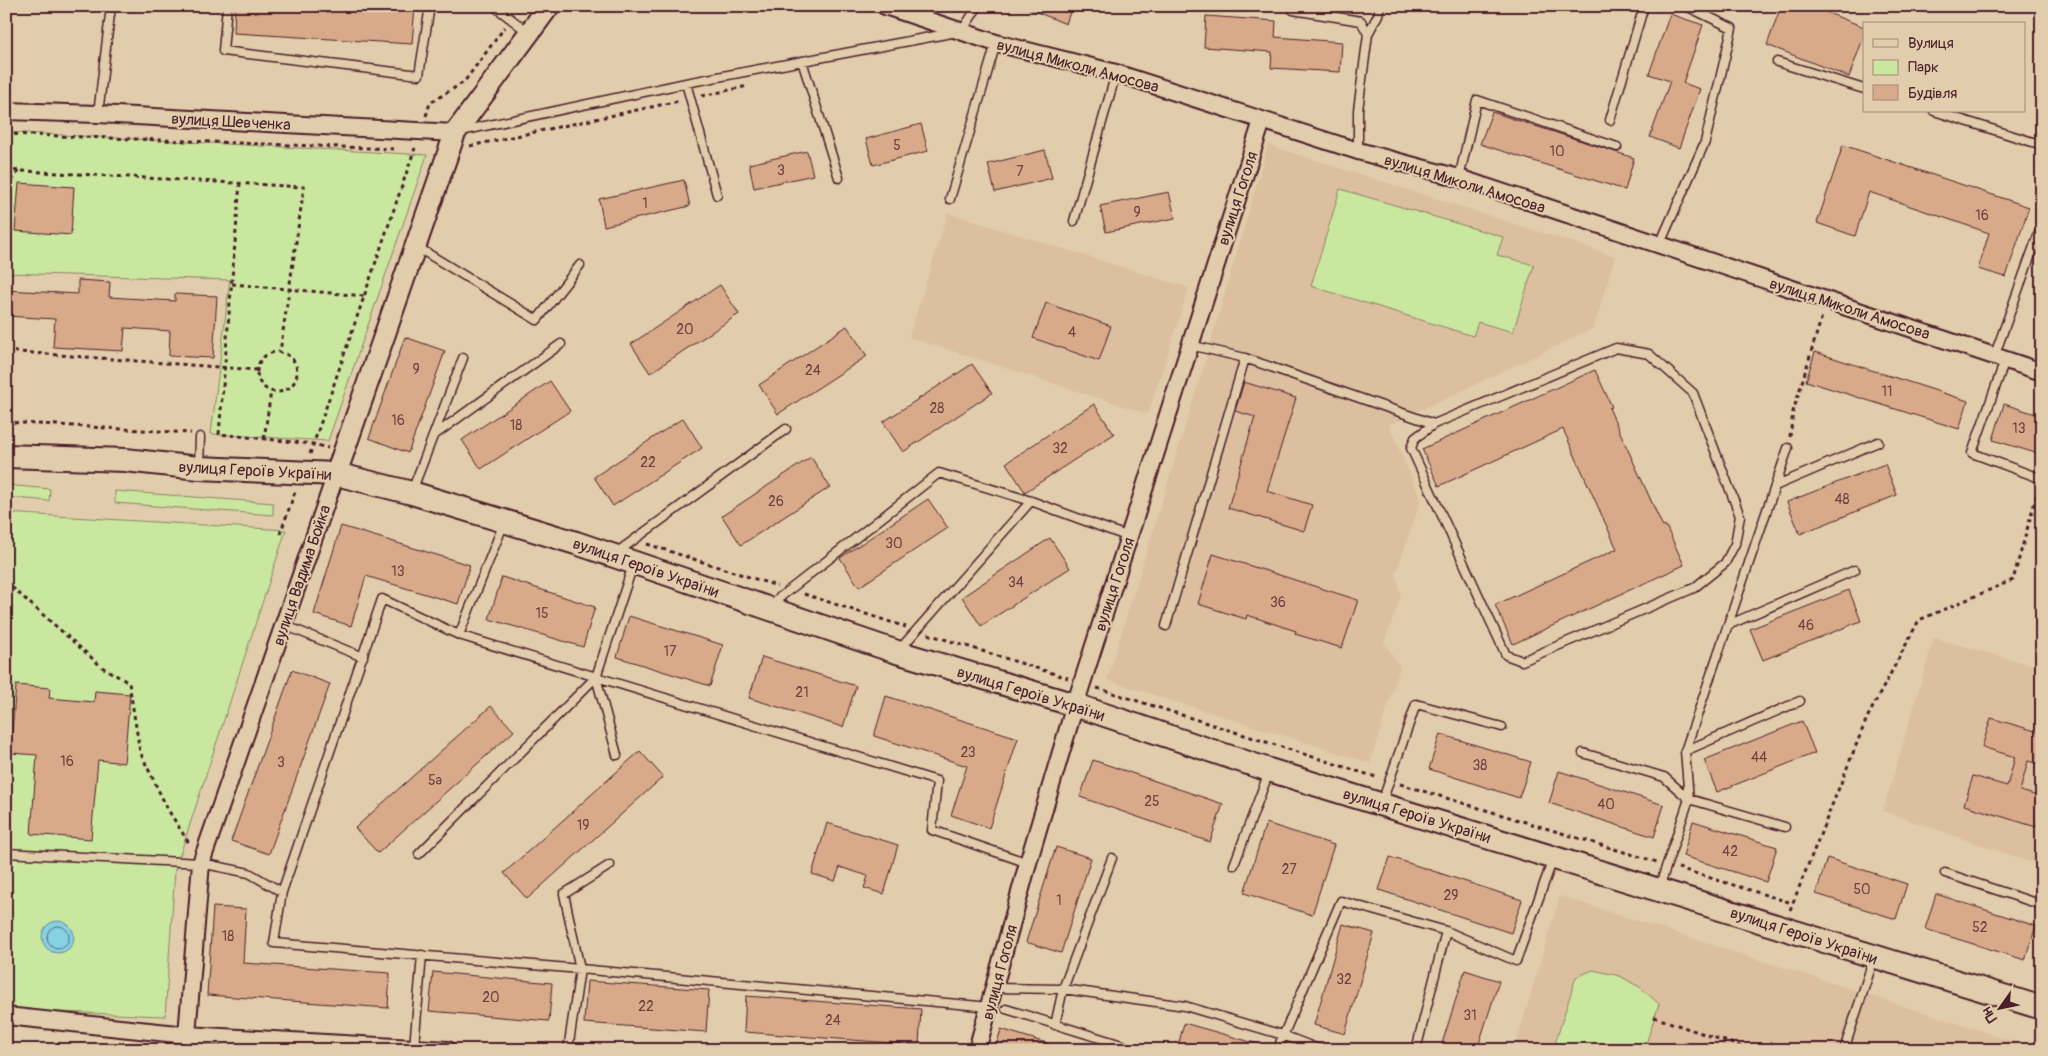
<svg xmlns="http://www.w3.org/2000/svg" width="2048" height="1056" font-family="Pangolin,sans-serif">
	<style>
		.built { fill: #dbbf9f }
		.green { fill: #cae79f; stroke: #8a8365 }
		.water { fill: #85d2e4; stroke: #6d8a9a }
		.lines { fill: none; stroke-linecap: round; stroke-linejoin: round }
		.shore { stroke: #626775; stroke-width: 1 }
		.building { fill: #d8aa89; stroke: #4a1f2b }
		.service-casing { stroke: #4a1f2b; stroke-width: 11 }
		.minor-casing { stroke: #4a1f2b; stroke-width: 20 }
		.tertiary-casing { stroke: #4a1f2b; stroke-width: 24 }
		.secondary-casing { stroke: #4a1f2b; stroke-width: 26 }
		.path { stroke: #4a1f2b; stroke-width: 3; stroke-dasharray: 4 4; stroke-linecap: butt }
		.service { stroke: #e1cdab; stroke-width: 8 }
		.minor { stroke: #e1cdab; stroke-width: 16 }
		.tertiary { stroke: #e1cdab; stroke-width: 20 }
		.secondary { stroke: #e1cdab; stroke-width: 22 }
		.labels { text-anchor: middle; stroke-width: 4; stroke-linejoin: round; paint-order: stroke }
		.number-label { font-size: 14px; fill: #6e4242 }
		.street-label { font-size: 16px; fill: #4a1f2b; stroke: #e1cdab }
	</style>
	<rect width="100%" height="100%" fill="#e1cdab"/>
	<filter id="ink" filterUnits="userSpaceOnUse"><feTurbulence type="fractalNoise" baseFrequency=".02" numOctaves="2"/><feDisplacementMap in="SourceGraphic" scale="10" xChannelSelector="R" yChannelSelector="G"/><feConvolveMatrix kernelMatrix="1 2 1 2 8 2 1 2 1" color-interpolation-filters="sRGB"/></filter>
	<g filter="url(#ink)">
		<path class="built" d="M1268 145 1615 256 1594 328 1389 425 1421 500 1396 573 1401 597 1384 642 1400 667 1370 763 1107 680 1205 362Z
			M948 213 1189 288 1148 414 909 337Z
			M1934 638 2042 668V866L1883 811Z
			M1560 896 2022 1044 2020 1050H1514Z"/>
		<path class="green" d="M6 132 427 155 328 441 211 434 230 280 6 273Z
			M1340 189 1503 237 1497 255 1534 265 1513 332 1478 322 1473 336 1311 286Z
			M6 485 50 489 49 501 6 497Z
			M115 491 273 503V515L115 503Z
			M6 513 286 530 175 870 165 1016 6 1010Z
			M1593 970 1620 976 1641 988 1659 1004 1644 1050H1553L1576 977Z"/>
		<path class="water" d="M42 937a16 16 0 1 1 32 0a16 16 0 1 1-32 0Z"/>
		<g class="lines">
			<path class="shore" d="M47 937a11 11 0 1 1 22 0a11 11 0 1 1-22 0Z"/>
		</g>
		<path class="building" d="M235 6H415L412 44 234 33Z
			M1022 6H1072L1066 24Z
			M1781 6H1810L1864 27V36L1849 77 1767 45Z
			M1670 14 1703 25 1683 83 1700 89 1679 148 1650 137 1670 81 1649 74Z
			M1206 16 1276 21 1275 37 1342 42 1340 72 1271 68 1272 52 1204 47Z
			M1492 112 1634 158 1625 190 1480 144Z
			M921 124 928 151 873 165 866 139Z
			M1843 145 2029 207 2006 277 1978 269 1989 233 1869 192 1855 236 1817 223Z
			M1045 150 1052 178 995 192 988 164Z
			M807 151 813 175 754 188 749 164Z
			M684 180 690 206 604 226 599 199Z
			M19 183 74 187 71 235 15 231Z
			M1169 192 1175 218 1106 232 1100 206Z
			M78 280 110 282 109 297 175 301V294L217 296 213 358 169 356 170 331 125 328 123 351 53 347 55 319 6 316V290L78 294Z
			M720 285 739 314 650 373 631 344Z
			M1046 303 1111 326 1099 361 1033 338Z
			M847 326 867 356 778 414 759 385Z
			M405 337 445 351 408 453 369 438Z
			M1815 352 1968 401 1959 429 1806 381Z
			M972 364 992 393 903 452 883 422Z
			M1595 370 1612 407 1609 408 1663 527 1666 526 1684 565 1513 644 1495 605 1617 549 1563 429 1439 486 1422 449Z
			M550 381 570 411 481 469 462 440Z
			M1244 382 1296 398 1267 491 1312 505 1304 531 1228 508 1255 417 1235 411Z
			M1094 404 1114 434 1025 492 1006 463Z
			M2004 404 2042 416V455L1993 440Z
			M683 418 702 448 613 506 594 477Z
			M811 457 830 487 741 545 722 516Z
			M1885 464 1897 495 1800 534 1787 502Z
			M928 499 948 528 859 587 840 558Z
			M341 526 470 565 458 604 366 576 351 626 314 614Z
			M1050 538 1070 568 981 626 962 597Z
			M1213 554 1358 600 1342 648 1295 634 1296 631 1247 615 1246 619 1198 604Z
			M502 577 595 607 583 647 489 619Z
			M1849 590 1861 621 1763 660 1750 629Z
			M629 616 723 645 710 686 617 657Z
			M762 657 856 686 843 727 749 698Z
			M292 670 330 684 269 854 231 841Z
			M16 685 50 688 49 698 94 702 95 691 130 694 124 763 98 760 91 839 31 834 37 755 10 753Z
			M886 696 1018 738 989 828 951 815 967 766 874 736Z
			M491 706 514 731 378 853 355 828Z
			M1991 718 2042 733V765L2028 761 2020 791 2042 797V808L2036 827 1964 805 1973 776 2007 786 2015 757 1982 747Z
			M1802 721 1815 753 1717 792 1704 760Z
			M1440 734 1531 762 1519 798 1429 769Z
			M640 751 663 777 527 899 504 873Z
			M1093 760 1223 804 1210 842 1080 797Z
			M1559 771 1664 805 1654 837 1549 803Z
			M1693 821 1777 847 1766 882 1683 856Z
			M827 823 898 845 884 894 864 888 868 876 840 867 835 881 812 874Z
			M1266 823 1334 845 1312 915 1244 893Z
			M1056 847 1091 858 1061 953 1026 942Z
			M1390 857 1522 900 1511 933 1379 890Z
			M1827 858 1907 884 1896 919 1816 894Z
			M1936 894 2036 926 2025 960 1925 929Z
			M213 907 246 909 243 963 390 973 388 1008 207 995Z
			M1343 924 1374 933 1345 1034 1314 1025Z
			M1465 970 1499 981 1477 1050H1440Z
			M433 972 552 983 549 1021 429 1011Z
			M587 981 709 990 706 1032 584 1023Z
			M746 996 921 1009 919 1045 744 1032Z
			M1184 1023 1265 1046 1264 1050H1177Z
			M1001 1029 1056 1046V1050H995Z"/>
		<g class="lines">
			<g class="service-casing">
				<path id="service" d="M227 6 223 51 419 75 430 6
					M494 6 528 32
					M1290 6 1293 10 1361 21 1368 34 1358 110V151
					M1368 34 1378 15 1380 6
					M802 61 839 178
					M1777 62 1864 89
					M686 83 717 195
					M1934 111 2042 145
					M98 114 111 6
					M1610 120 1644 6
					M461 131 686 83 962 31 978 6
					M1459 178 1477 100 1617 147
					M950 199 996 43
					M1074 221 1116 73
					M1659 246 1705 142 1732 28 1686 6
					M417 247 537 320 580 265
					M1190 345 1245 358 1434 424 1616 348 1649 354 1693 393 1740 516 1735 544 1725 563 1694 588 1522 661 1506 655 1411 448 1415 438 1434 424
					M1994 357 2038 235
					M2005 360 1972 453 2042 479
					M433 436 561 344
					M199 466 200 437
					M1775 486 1878 442
					M412 491 463 358
					M616 553 786 429
					M770 605 939 473 1031 501 1129 537
					M284 625 363 657
					M1728 625 1855 570
					M1166 626 1245 358
					M459 635 937 781 932 830 1028 863
					M900 649 1031 501
					M596 677 617 755
					M1685 751 1800 701
					M1583 753 1664 777 1689 799 1785 827
					M1382 802 1416 704 1502 727
					M6 853 201 863 249 873 282 892 274 943 580 969 990 1007
					M419 854 596 677 633 565
					M1234 865 1269 772
					M1945 873 2042 905
					M1659 888 1689 799 1685 751 1788 448
					M282 892 382 599 459 635 504 523
					M994 988 1063 989 1185 1006 1283 1035 1321 1050
					M1006 1009 1138 1050
					M1055 1025 1063 989 1112 858
					M1280 1043 1341 901 1446 931
					M414 1047 422 955
					M568 1050 580 969 564 894 610 865
					M1416 1050 1446 931 1516 961 1553 859
					M1844 1050 1874 958"/>
			</g>
			<g class="minor-casing">
				<path id="minor" d="M885 6 996 43 1116 73 1358 151 1459 178 2042 372
					M6 111 98 114 455 133
					M6 1016 187 1035 448 1050
					M187 1035 201 863 336 474
					M977 1050 1028 863 1075 705 1262 121"/>
			</g>
			<g class="tertiary-casing">
				<path id="tertiary" d="M336 474 455 133 549 6"/>
			</g>
			<g class="secondary-casing">
				<path id="secondary" d="M6 456 125 460 199 468 336 474 412 493 576 543 897 652 1075 705 1269 770 2042 1008"/>
			</g>
			<path class="path" d="M702 96 748 86
				M426 116 430 103 464 82 505 27
				M6 134 394 149
				M470 146 679 101
				M6 170 304 187 280 352
				M240 183 219 434 313 444 328 448
				M6 187 19 171
				M232 284 364 296
				M6 351 257 370
				M257 372a20 20 0 1 1 40 0a20 20 0 1 1-40 0Z
				M6 422 191 433
				M1790 437 1793 412 1822 316
				M264 439 271 391
				M310 454 415 148
				M280 534 295 492
				M647 544 777 586
				M6 582 102 667 129 683 140 752 167 808 190 845
				M804 594 906 627
				M928 634 1068 678
				M1097 688 1379 778
				M1400 784 1657 862
				M1678 868 1792 903
				M1790 910 1867 718 1919 620 2013 580 2038 490
				M1654 1017 1751 1050"/>
			<use href="#service" class="service"/>
			<use href="#minor" class="minor"/>
			<use href="#tertiary" class="tertiary"/>
			<use href="#secondary" class="secondary"/>
		</g>
	</g>
	<g class="labels">
		<g class="number-label">
			<text x="897" y="150">5</text>
			<text x="1557" y="156">10</text>
			<text x="781" y="175">3</text>
			<text x="1020" y="176">7</text>
			<text x="645" y="208">1</text>
			<text x="1137" y="217">9</text>
			<text x="1982" y="220">16</text>
			<text x="685" y="334">20</text>
			<text x="1072" y="337">4</text>
			<text x="416" y="374">9</text>
			<text x="813" y="375">24</text>
			<text x="1887" y="396">11</text>
			<text x="937" y="413">28</text>
			<text x="398" y="425">16</text>
			<text x="516" y="430">18</text>
			<text x="2019" y="433">13</text>
			<text x="1060" y="453">32</text>
			<text x="648" y="467">22</text>
			<text x="1842" y="504">48</text>
			<text x="776" y="506">26</text>
			<text x="894" y="548">30</text>
			<text x="398" y="576">13</text>
			<text x="1016" y="587">34</text>
			<text x="1278" y="607">36</text>
			<text x="542" y="618">15</text>
			<text x="1806" y="630">46</text>
			<text x="670" y="656">17</text>
			<text x="802" y="697">21</text>
			<text x="968" y="757">23</text>
			<text x="1759" y="762">44</text>
			<text x="67" y="766">16</text>
			<text x="281" y="767">3</text>
			<text x="1480" y="770">38</text>
			<text x="435" y="785">5а</text>
			<text x="1152" y="806">25</text>
			<text x="1606" y="809">40</text>
			<text x="583" y="830">19</text>
			<text x="1730" y="856">42</text>
			<text x="1289" y="874">27</text>
			<text x="1862" y="894">50</text>
			<text x="1451" y="900">29</text>
			<text x="1059" y="905">1</text>
			<text x="1980" y="932">52</text>
			<text x="228" y="941">18</text>
			<text x="1344" y="984">32</text>
			<text x="491" y="1002">20</text>
			<text x="646" y="1011">22</text>
			<text x="1470" y="1020">31</text>
			<text x="833" y="1025">24</text>
		</g>
		<g class="street-label">
			<text transform="translate(1078 65) rotate(15)" y="6">вулиця Миколи Амосова</text>
			<text transform="translate(231 121) rotate(3)" y="6">вулиця Шевченка</text>
			<text transform="translate(1465 183) rotate(17)" y="6">вулиця Миколи Амосова</text>
			<text transform="translate(1237 198) rotate(-72)" y="6">вулиця Гоголя</text>
			<text transform="translate(1850 308) rotate(18)" y="6">вулиця Миколи Амосова</text>
			<text transform="translate(255 470) rotate(3)" y="6">вулиця Героїв України</text>
			<text transform="translate(646 567) rotate(19)" y="6">вулиця Героїв України</text>
			<text transform="translate(301 575) rotate(-71)" y="6">вулиця Вадима Бойка</text>
			<text transform="translate(1114 584) rotate(-72)" y="6">вулиця Гоголя</text>
			<text transform="translate(1031 693) rotate(17)" y="6">вулиця Героїв України</text>
			<text transform="translate(1417 815) rotate(17)" y="6">вулиця Героїв України</text>
			<text transform="translate(1804 935) rotate(18)" y="6">вулиця Героїв України</text>
			<text transform="translate(999 972) rotate(-75)" y="6">вулиця Гоголя</text>
		</g>
	</g>
	<rect width="2048" height="1056" fill="none" stroke="#e1cdab" stroke-width="25"/>
	<rect x="12" y="12" width="2023" height="1031" fill="none" stroke="#4a1f2b" stroke-width="2" filter="url(#ink)"/>
	<rect x="1863" y="22" width="162" height="90" fill="#e1cdab" stroke="#a58778"/>
	<rect x="1873" y="39" width="25" height="8" fill="#e1cdab" stroke="#a58778"/>
	<text x="1908" y="48" font-size="15" fill="#4a1f2b">Вулиця</text>
	<rect x="1873" y="60" width="25" height="15" fill="#cae79f" stroke="#a58778"/>
	<text x="1908" y="72" font-size="15" fill="#4a1f2b">Парк</text>
	<rect x="1873" y="85" width="25" height="15" fill="#d8aa89" stroke="#a58778"/>
	<text x="1908" y="98" font-size="15" fill="#4a1f2b">Будівля</text>
	<g transform="translate(2000 1008) rotate(237)" stroke="#e1cdab" stroke-width="4" paint-order="stroke">
	<path d="M0-4L9 19L0 12L-9 19Z" fill="#4a1f2b"/>
	<text y="-8" font-size="14" font-weight="bold" text-anchor="middle" fill="#4a1f2b">Пн</text>
	</g>
</svg>
